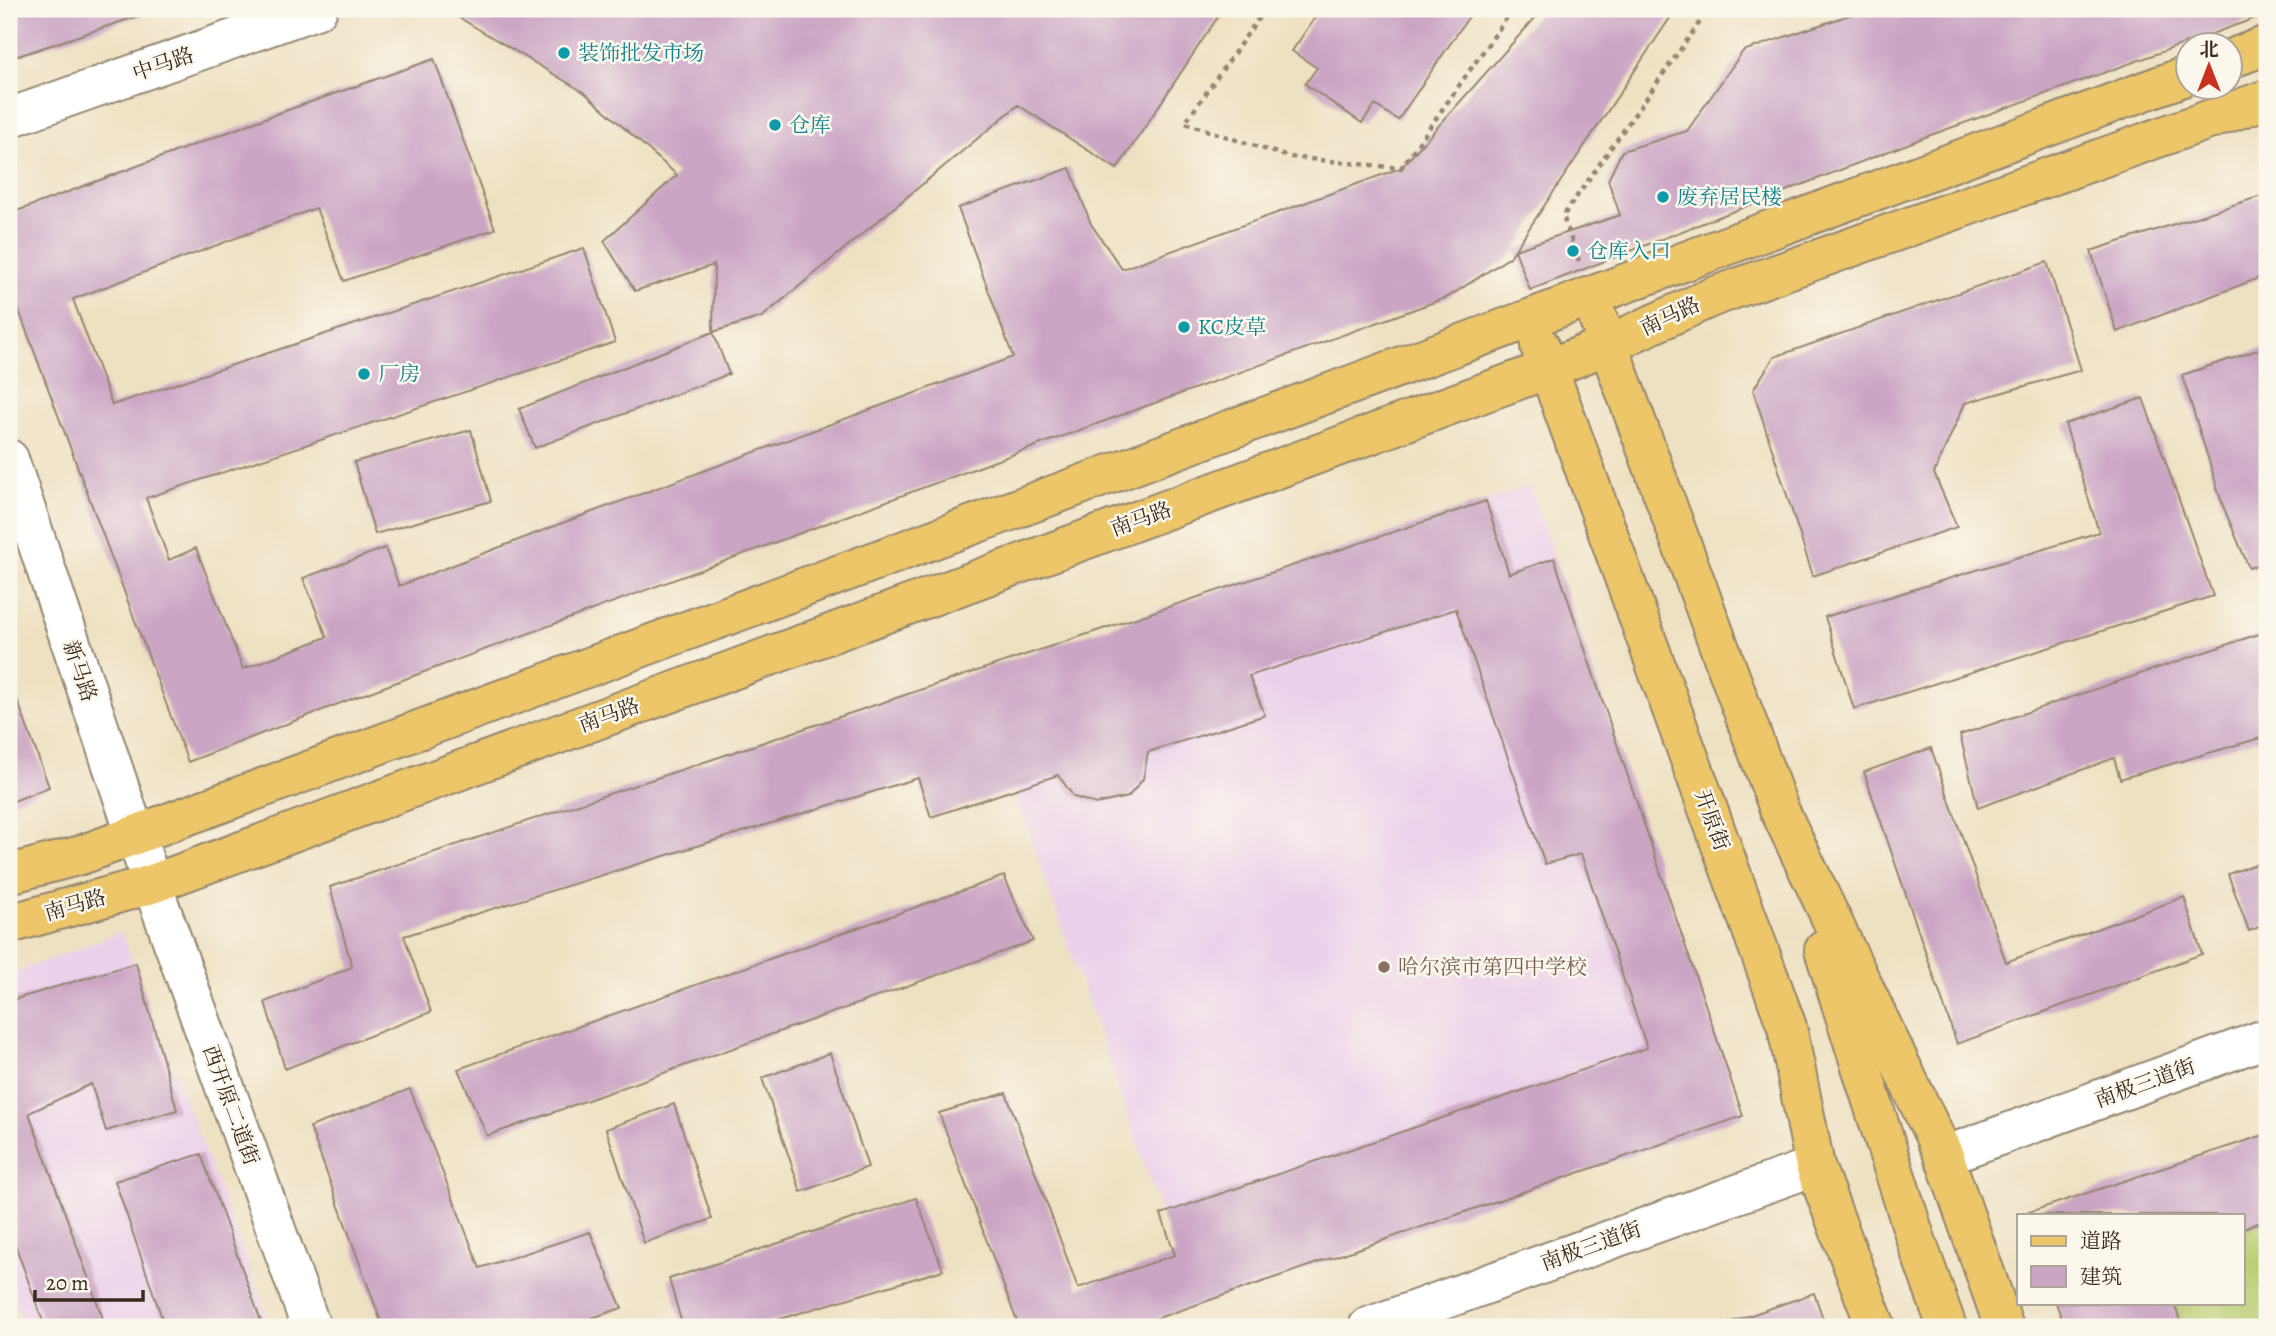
<svg xmlns="http://www.w3.org/2000/svg" width="2276" height="1336" font-family="Alegreya,'Noto Serif SC',serif">
	<style>
		.built { fill: #ecd1ea }
		.green { fill: #baca6d; stroke: #7a7a46; stroke-width: 2 }
		.building { fill: #cba5c4 }
		.lines { fill: none; stroke-linecap: round; stroke-linejoin: round }
		.minor-casing { stroke: #948670; stroke-width: 42 }
		.major-casing { stroke: #948670; stroke-width: 42 }
		.path { stroke: #948670; stroke-width: 4.5; stroke-dasharray: 5 5; stroke-linecap: butt }
		.minor { stroke: #fff; stroke-width: 38 }
		.major { stroke: #ecc669; stroke-width: 38 }
		.culture-dot { fill: #0f9aa8; stroke: #fbf7ec; stroke-width: 2.5 }
		.education-dot { fill: #8d6e63; stroke: #fbf7ec; stroke-width: 2.5 }
		.labels { text-anchor: middle; stroke-width: 5; stroke-linejoin: round; paint-order: stroke }
		.culture-label { font-size: 21px; fill: #0d838f; stroke: #fbf7ec; text-anchor: start }
		.street-label { font-size: 21px; fill: #3b2a1e; stroke: #fbf7ec }
		.education-label { font-size: 21px; fill: #785e54; stroke: #fbf7ec; text-anchor: start }
	</style>
	<rect width="100%" height="100%" fill="#fbf7ec"/>
	<filter id="ink" filterUnits="userSpaceOnUse"><feTurbulence type="fractalNoise" baseFrequency=".0143" numOctaves="2"/><feDisplacementMap in="SourceGraphic" scale="14" xChannelSelector="R" yChannelSelector="G"/><feConvolveMatrix kernelMatrix="1 2 1 2 8 2 1 2 1" color-interpolation-filters="sRGB"/></filter>
	<filter id="wash" filterUnits="userSpaceOnUse"><feTurbulence type="fractalNoise" baseFrequency=".00686" numOctaves="4" result="noise"/><feDisplacementMap in="SourceGraphic" scale="28" xChannelSelector="R" yChannelSelector="G"/><feGaussianBlur stdDeviation="1.57" result="paint"/><feColorMatrix in="noise" values="0 0 0 0 0 0 0 0 0 0 0 0 0 0 0 0 0 1.4 0 .05"/><feComposite in="paint" operator="in"/></filter>
	<g filter="url(#wash)">
		<rect width="100%" height="100%" fill="#eee1c2"/>
		<path class="built" d="M1530 486 1743 1116 1194 1307 1014 790 931 817 891 701Z
			M121 932 272 1327H25L9 1285V975Z"/>
		<path class="green" d="M2267 1220V1327H2182L2174 1303H2243V1228Z"/>
		<g id="blocks">
			<path class="building" d="M9 9H159L9 59Z
				M452 9H1223L1117 169 1018 105 762 317 713 332 729 374 535 448 519 409 713 332 714 265 635 291 604 241 677 175 585 93 450 12Z
				M1321 9H1474L1398 120 1375 105 1362 123 1305 84 1317 68 1292 51Z
				M1543 9H1676L1510 257 1448 297 1044 443 351 699 188 762 9 284V214L279 113 434 59 495 229 344 281 316 208 73 299 112 405 584 248 615 342 146 498 169 560 196 548 243 669 327 637 303 578 385 548 399 586 565 522 1013 357 958 208 1070 168 1091 224 1122 269 1401 168Z
				M1867 9H2267V14L1928 136 1530 290 1515 250 1620 215 1608 180 1622 151 1687 131 1743 51Z
				M2267 194V275L2117 332 2091 251Z
				M2047 262 2081 370 1965 403 1934 473 1957 527 1813 576 1753 390 1774 357Z
				M2267 347V562L2249 568 2223 506 2182 375Z
				M2143 398 2213 596 1854 709 1825 617 2099 532 2065 424Z
				M471 430 491 501 375 534 354 462Z
				M1486 501 1509 574 1554 558 1743 1116 1132 1327H1019L939 1113 1006 1093 1078 1288 1175 1255 1161 1214 1647 1048 1581 854 1545 864 1456 609 1249 676 1265 715 1148 752 1143 779 1128 797 1096 804 1074 797 1058 775 931 817 918 778 404 936 431 1012 285 1069 265 1002 352 967 330 887Z
				M2264 632 2267 641V736L2120 779 2114 758 1978 808 1960 735Z
				M9 677 49 787 9 803Z
				M1931 748 2006 962 2184 897 2202 954 1957 1044 1864 772Z
				M2267 860V924L2249 931 2228 874Z
				M1004 876 1033 941 487 1136 458 1069Z
				M136 963 177 1110 106 1131 91 1084 29 1113 106 1327H45L9 1228V1001Z
				M830 1053 868 1167 801 1192 762 1078Z
				M410 1089 480 1268 590 1232 622 1308 565 1327H383L310 1127Z
				M674 1104 712 1219 644 1243 606 1129Z
				M2267 1134V1220L2243 1228V1215H2020Z
				M201 1154 263 1327H165L115 1181Z
				M916 1198 943 1270 753 1327H683L669 1279Z
				M1814 1293 1826 1327H1717Z
				M2056 1303H2174L2182 1327H2065Z"/>
		</g>
	</g>
	<g filter="url(#ink)">
		<use href="#blocks" fill-opacity="0" stroke="#948670" stroke-width="2"/>
		<g class="lines">
			<g class="minor-casing">
				<path id="minor" d="M9 118 318 9
					M9 459 152 884 311 1327
					M1944 1156 2267 1038
					M1368 1327 1815 1166"/>
			</g>
			<g class="major-casing">
				<path id="major" d="M2230 59 2267 45
					M1599 320 1779 809 1944 1156 2004 1327
					M1540 346 1787 1027 1815 1166 1876 1327
					M9 874 81 855 135 835 2188 75
					M9 924 152 884 1548 369 1607 345 1712 297 2267 99
					M1824 950 1917 1243 1947 1327"/>
			</g>
			<path class="path" d="M1265 9 1185 123 1289 157 1401 168 1513 9
				M1579 261 1563 216 1709 9"/>
			<use href="#minor" class="minor"/>
			<use href="#major" class="major"/>
		</g>
	</g>
	<g class="culture-dot">
		<circle cx="564" cy="53" r="7"/>
		<circle cx="775" cy="125" r="7"/>
		<circle cx="1663" cy="197" r="7"/>
		<circle cx="1573" cy="251" r="7"/>
		<circle cx="1184" cy="327" r="7"/>
		<circle cx="364" cy="374" r="7"/>
	</g>
	<circle class="education-dot" cx="1384" cy="967" r="7"/>
	<g class="labels">
		<g class="culture-label">
			<text x="578" y="60">装饰批发市场</text>
			<text x="789" y="132">仓库</text>
			<text x="1677" y="204">废弃居民楼</text>
			<text x="1587" y="258">仓库入口</text>
			<text x="1198" y="334">KC皮草</text>
			<text x="378" y="381">厂房</text>
		</g>
		<g class="street-label">
			<text transform="translate(163 64) rotate(-19)" y="7">中马路</text>
			<text transform="translate(1670 316) rotate(-25)" y="7">南马路</text>
			<text transform="translate(1141 519) rotate(-20)" y="7">南马路</text>
			<text transform="translate(80 671) rotate(71)" y="7">新马路</text>
			<text transform="translate(609 715) rotate(-20)" y="7">南马路</text>
			<text transform="translate(1712 820) rotate(70)" y="7">开原街</text>
			<text transform="translate(75 905) rotate(-16)" y="7">南马路</text>
			<text transform="translate(2145 1083) rotate(-20)" y="7">南极三道街</text>
			<text transform="translate(231 1105) rotate(70)" y="7">西开原二道街</text>
			<text transform="translate(1591 1246) rotate(-20)" y="7">南极三道街</text>
		</g>
		<g class="education-label">
			<text x="1398" y="974">哈尔滨市第四中学校</text>
		</g>
	</g>
	<rect width="2276" height="1336" fill="none" stroke="#fbf7ec" stroke-width="35"/>
	<rect x="2017" y="1214" width="228" height="91" fill="#fbf7ec" stroke="#aea59a" stroke-width="2"/>
	<rect x="2031" y="1236" width="35" height="10" fill="#ecc669" stroke="#aea59a" stroke-width="2"/>
	<text x="2080" y="1248" font-size="21" fill="#3b2a1e">道路</text>
	<rect x="2031" y="1266" width="35" height="21" fill="#cba5c4" stroke="#aea59a" stroke-width="2"/>
	<text x="2080" y="1284" font-size="21" fill="#3b2a1e">建筑</text>
	<g transform="translate(2209 66)"><circle r="33" fill="#fbf7ec" stroke="#aea59a" stroke-width="2"/>
	<path d="M0-5L12 26L0 18L-12 26Z" fill="#c8321e"/>
	<text y="-10" font-size="19" font-weight="bold" text-anchor="middle" fill="#3b2a1e">北</text>
	</g>
	<path d="M35 1290v10h108v-10" fill="none" stroke="#3b2a1e" stroke-width="3.5"/>
	<text x="46" y="1290" font-size="21" fill="#3b2a1e" stroke="#fbf7ec" stroke-width="5" paint-order="stroke">20 m</text>
</svg>
